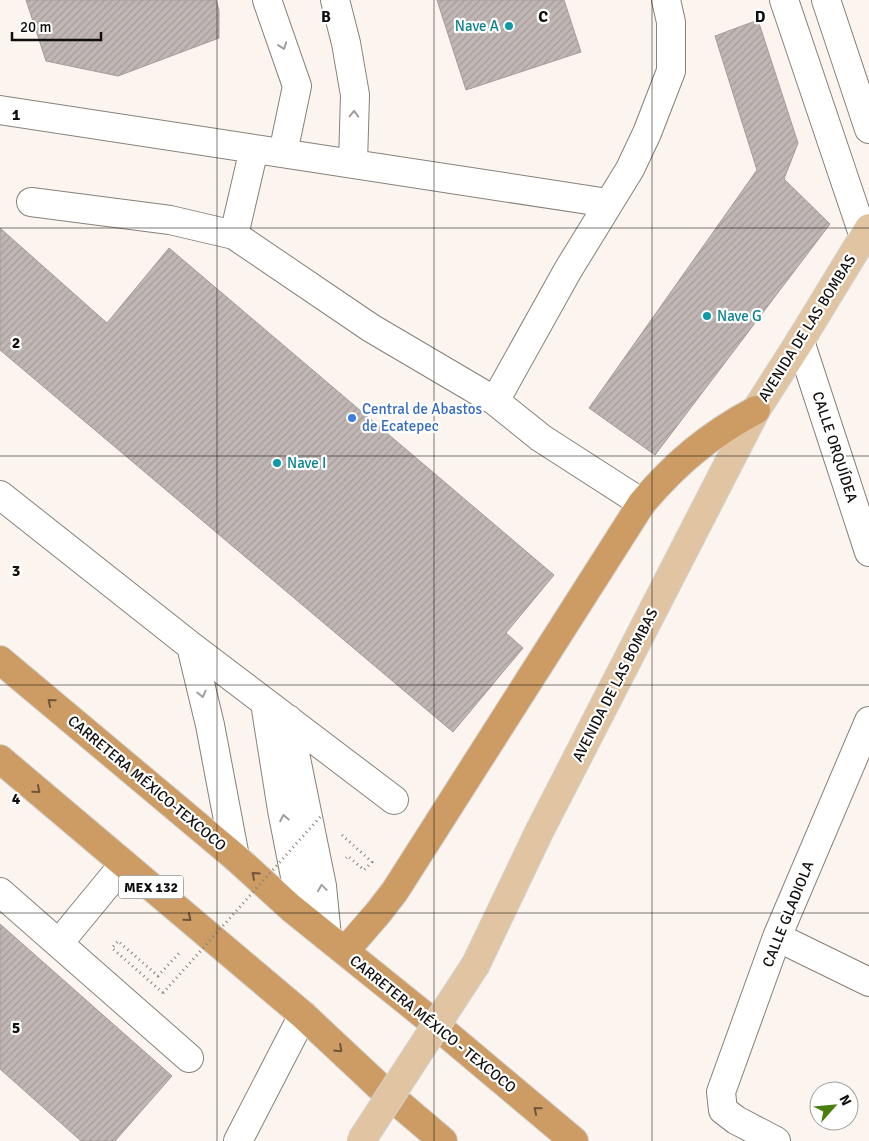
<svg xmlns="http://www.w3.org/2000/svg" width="869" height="1141" font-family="Signika,sans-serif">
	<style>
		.building { fill: url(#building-hatch); stroke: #a69c9b }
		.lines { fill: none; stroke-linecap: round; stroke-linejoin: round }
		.minor-casing { stroke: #87817b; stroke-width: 30 }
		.major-casing { stroke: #d4d4d3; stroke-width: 30 }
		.highway-casing { stroke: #d4d4d3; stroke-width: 30 }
		.path { stroke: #85817d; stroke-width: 3; stroke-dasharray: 1 4; stroke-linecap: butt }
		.minor { stroke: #fff; stroke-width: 28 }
		.major { stroke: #e1c4a2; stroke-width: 28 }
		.highway { stroke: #cd9c64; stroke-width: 28 }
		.major-bridge-casing { stroke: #d4d4d3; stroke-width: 30; stroke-linecap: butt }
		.path-bridge { stroke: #85817d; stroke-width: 3; stroke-dasharray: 1 4; stroke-linecap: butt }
		.major-bridge { stroke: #e1c4a2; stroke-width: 28 }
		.oneway { stroke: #a09f9e }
		.oneway2 { stroke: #6f5638 }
		.grid { fill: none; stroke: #110f0d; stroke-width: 1; stroke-opacity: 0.55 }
		.culture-dot { fill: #0f9aa8; stroke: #fff; stroke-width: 2 }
		.shop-dot { fill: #3f7fe0; stroke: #fff; stroke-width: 2 }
		.labels { text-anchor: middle; stroke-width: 4.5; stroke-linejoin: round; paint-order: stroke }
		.shield { fill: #fff; stroke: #585756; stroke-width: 1 }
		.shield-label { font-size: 14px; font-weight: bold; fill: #110f0d }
		.culture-label { font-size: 15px; fill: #0d838f; stroke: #fff; text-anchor: start }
		.street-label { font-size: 15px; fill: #110f0d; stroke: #fff }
		.shop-label { font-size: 15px; fill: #366cbe; stroke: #fff; text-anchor: start }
		.grid-label { font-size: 16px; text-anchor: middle; font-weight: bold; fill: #110f0d; stroke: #fff; stroke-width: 4.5; stroke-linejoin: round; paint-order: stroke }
	</style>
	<defs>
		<pattern id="building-hatch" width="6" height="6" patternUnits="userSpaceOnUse" patternTransform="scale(1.25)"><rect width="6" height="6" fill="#c0b7b5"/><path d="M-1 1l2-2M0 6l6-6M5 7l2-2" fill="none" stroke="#a49c9a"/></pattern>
	</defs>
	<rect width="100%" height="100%" fill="#fcf5ef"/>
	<path class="building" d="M26 0H216L219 10V38L118 76 46 61Z
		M437 0H564L581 52 466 90Z
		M758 20 798 143 784 179 830 224 655 455 589 408 757 170 715 36Z
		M0 228 107 323 169 248 554 575 506 633 523 648 453 732 0 350Z
		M0 924 172 1076 115 1141H81L0 1069Z"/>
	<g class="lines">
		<g class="minor-casing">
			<path id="minor" d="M267 0 297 86 283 153
				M335 0 346 43 355 95 353 163
				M784 0 864 237
				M826 0 869 129
				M0 110C203 142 405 171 608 203
				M31 202 170 220 234 235 371 328 495 401
				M234 235 254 149
				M800 341 869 552
				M0 495 191 646 394 800
				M642 503 541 438 495 401 568 270 630 169 647 133 671 71V22L666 0
				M191 646 210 725 235 857
				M265 703 282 810 303 917
				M288 719 322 886 327 937
				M0 892 189 1058
				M777 937 869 982
				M59 943 124 864
				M238 1141 303 1015
				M776 1141 736 1120 723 1110 721 1092 777 937 869 721"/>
		</g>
		<g class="major-casing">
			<path id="major" d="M476 964 539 832 756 410 800 341 869 228"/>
		</g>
		<g class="highway-casing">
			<path id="highway" d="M0 660 235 857 291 908 430 1020 574 1141
				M0 759 303 1015 383 1090 443 1141
				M345 951 378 913 395 891 642 503C676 463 709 435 756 410"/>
		</g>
		<path class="path" d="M342 835 372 862 364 870 348 856 346 858
			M163 993 112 948 118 941 158 976 181 951"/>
		<use href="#minor" class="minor"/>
		<use href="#major" class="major"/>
		<use href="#highway" class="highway"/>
		<g class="major-bridge-casing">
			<path id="major-bridge" d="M361 1141 476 964"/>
		</g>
		<path class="path-bridge" d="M163 993 321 816"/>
		<use href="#major-bridge" class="major-bridge"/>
	</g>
	<defs><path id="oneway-chevron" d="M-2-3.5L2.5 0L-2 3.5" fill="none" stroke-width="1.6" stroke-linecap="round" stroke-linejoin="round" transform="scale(1.25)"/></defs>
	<g class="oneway">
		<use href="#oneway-chevron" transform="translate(283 46) rotate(70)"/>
		<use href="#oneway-chevron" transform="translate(354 114) rotate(-89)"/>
		<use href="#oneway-chevron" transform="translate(202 694) rotate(77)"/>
		<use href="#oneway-chevron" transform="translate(284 818) rotate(-101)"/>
		<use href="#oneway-chevron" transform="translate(322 888) rotate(-98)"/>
	</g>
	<g class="oneway2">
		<use href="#oneway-chevron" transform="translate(51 702) rotate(-140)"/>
		<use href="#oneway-chevron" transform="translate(37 790) rotate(40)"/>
		<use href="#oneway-chevron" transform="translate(255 875) rotate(-138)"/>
		<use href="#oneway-chevron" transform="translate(188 918) rotate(40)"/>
		<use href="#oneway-chevron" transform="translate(339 1049) rotate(43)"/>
		<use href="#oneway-chevron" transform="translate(537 1110) rotate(-140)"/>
	</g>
	<path class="grid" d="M217 0V1141M434 0V1141M652 0V1141M0 228H869M0 456H869M0 685H869M0 913H869"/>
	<g class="culture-dot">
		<circle cx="509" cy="26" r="5"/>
		<circle cx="707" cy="316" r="5"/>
		<circle cx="277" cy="463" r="5"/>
	</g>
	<circle class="shop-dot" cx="352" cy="418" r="5"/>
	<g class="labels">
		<rect class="shield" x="118.5" y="875.5" width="65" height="23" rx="4"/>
		<g class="shield-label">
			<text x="151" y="892">MEX 132</text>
		</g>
		<g class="culture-label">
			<text x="499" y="31" text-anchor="end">Nave A</text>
			<text x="717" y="321">Nave G</text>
			<text x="287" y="468">Nave I</text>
		</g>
		<g class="street-label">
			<text transform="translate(807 328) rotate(-58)" y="5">AVENIDA DE LAS BOMBAS</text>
			<text transform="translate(835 447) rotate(72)" y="5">CALLE ORQUÍDEA</text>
			<text transform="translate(615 685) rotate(-63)" y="5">AVENIDA DE LAS BOMBAS</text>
			<text transform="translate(147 783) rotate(40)" y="5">CARRETERA MÉXICO-TEXCOCO</text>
			<text transform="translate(788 914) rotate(-68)" y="5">CALLE GLADIOLA</text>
			<text transform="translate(433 1024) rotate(39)" y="5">CARRETERA MÉXICO - TEXCOCO</text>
		</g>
		<g class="shop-label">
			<text x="362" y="414">Central de Abastos<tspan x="362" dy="17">de Ecatepec</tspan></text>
		</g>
	</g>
	<g class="grid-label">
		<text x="326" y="22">B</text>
		<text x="543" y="22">C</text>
		<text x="760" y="22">D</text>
		<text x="16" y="120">1</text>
		<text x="16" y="348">2</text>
		<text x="16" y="576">3</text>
		<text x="16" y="804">4</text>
		<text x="16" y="1033">5</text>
	</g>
	<g transform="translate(834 1106) rotate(63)"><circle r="24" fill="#ffffff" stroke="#a09f9e"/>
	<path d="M0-4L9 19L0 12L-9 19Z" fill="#4c7e0d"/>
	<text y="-8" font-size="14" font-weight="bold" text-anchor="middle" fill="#110f0d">N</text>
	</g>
	<path d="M12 32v8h89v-8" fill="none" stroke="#110f0d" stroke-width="2.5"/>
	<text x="20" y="32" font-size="15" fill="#110f0d" stroke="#ffffff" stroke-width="4" paint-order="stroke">20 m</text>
</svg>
